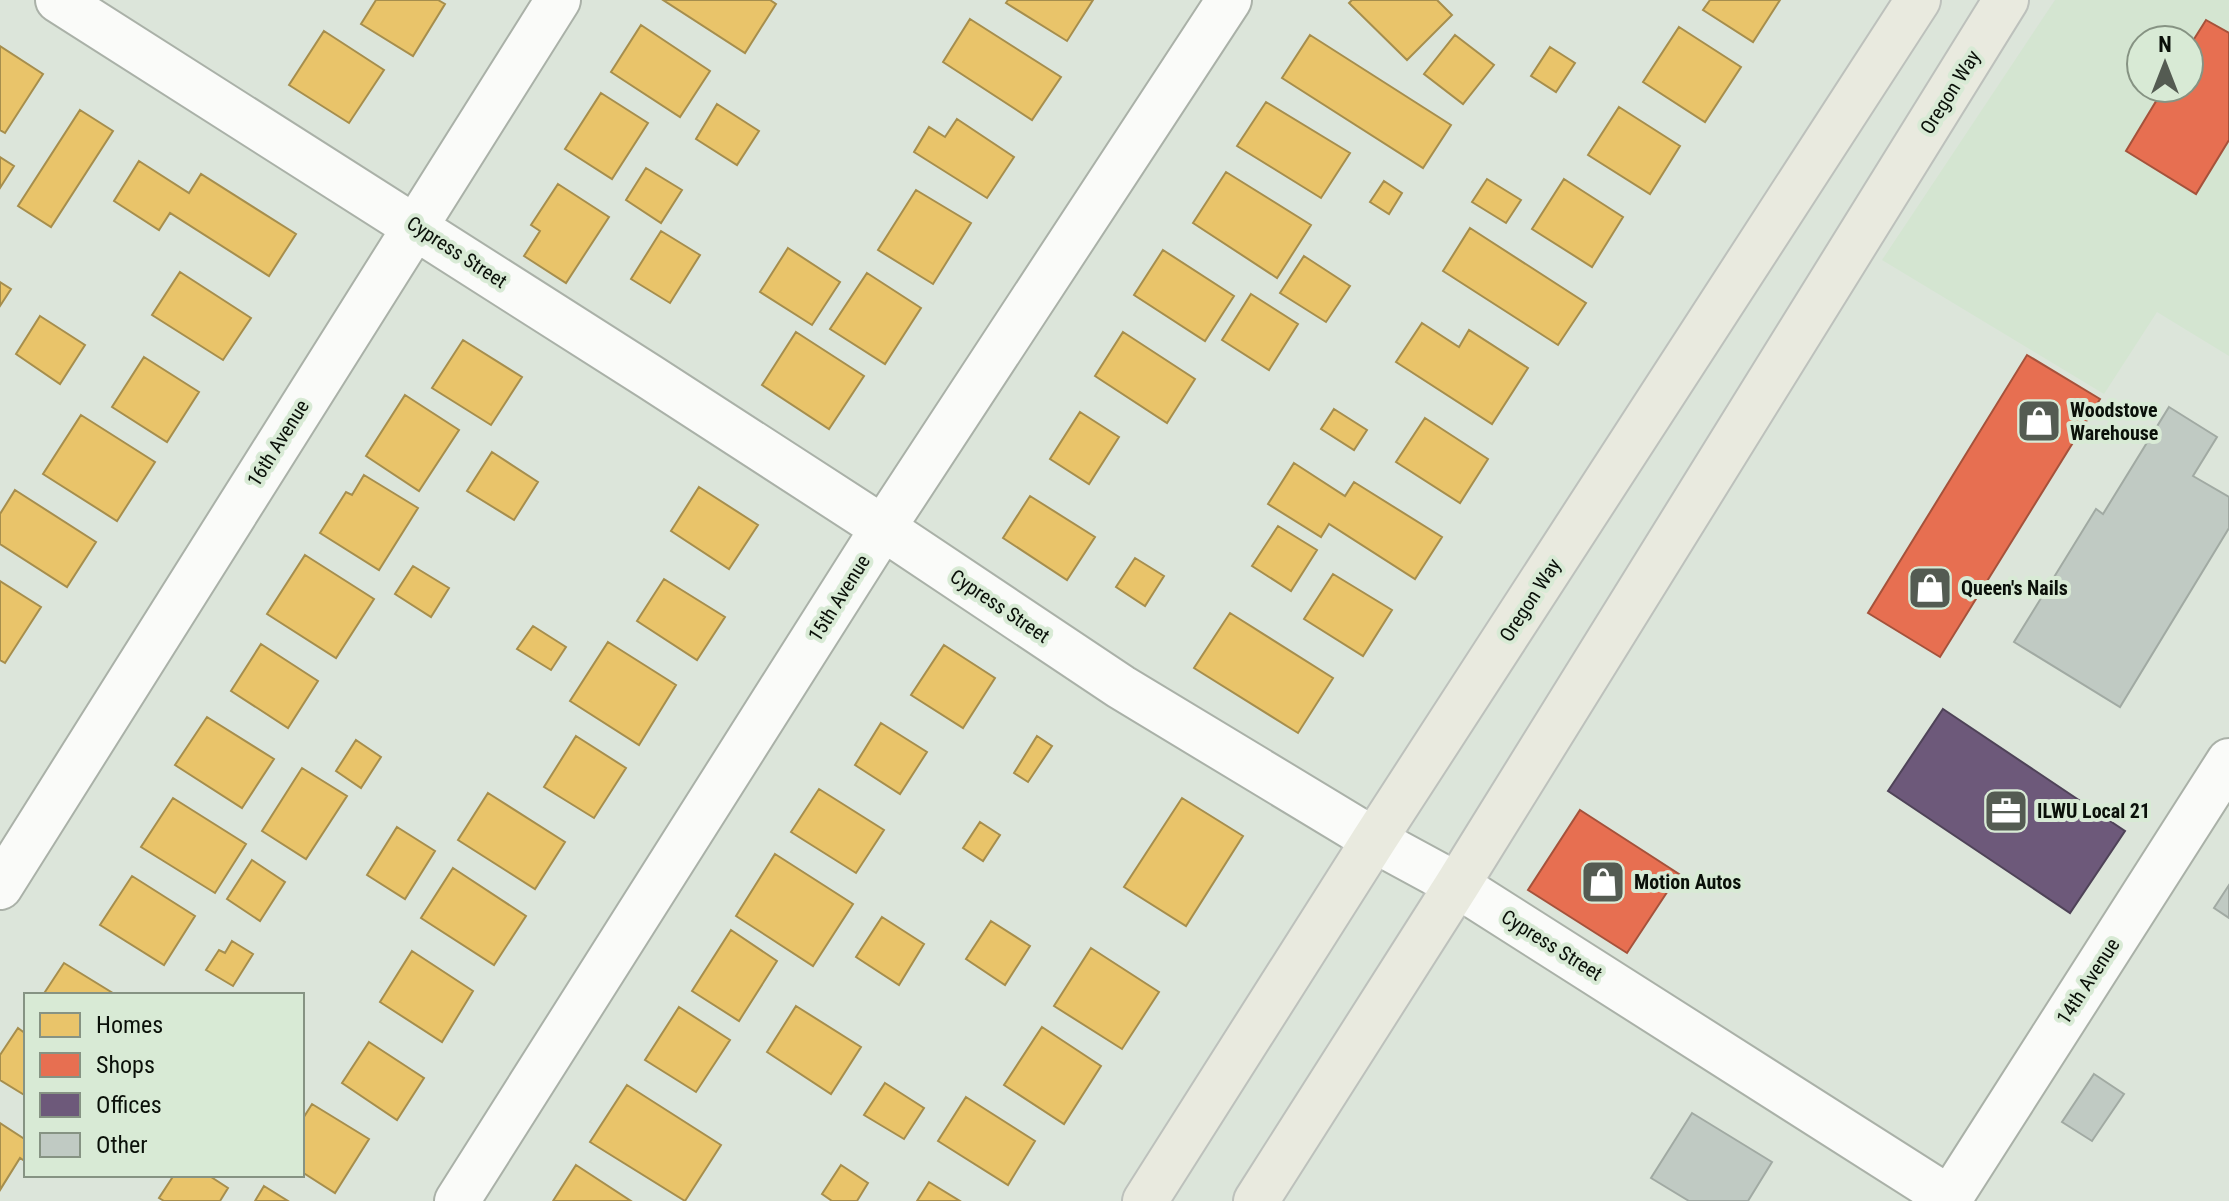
<svg xmlns="http://www.w3.org/2000/svg" width="2229" height="1201" font-family="'Roboto Condensed',sans-serif">
	<style>
		.built { fill: #d4e5d1; fill-rule: evenodd }
		.homes { fill: #e9c46a; stroke: #a68e4d; stroke-width: 2 }
		.shops { fill: #e76f51; stroke: #a5523b; stroke-width: 2 }
		.offices { fill: #6d597a; stroke: #4f4358; stroke-width: 2 }
		.building { fill: #c0cac3; stroke: #a1aaa3; stroke-width: 2 }
		.lines { fill: none; stroke-linecap: round; stroke-linejoin: round }
		.minor-casing { stroke: #aab1a8; stroke-width: 48 }
		.tertiary-casing { stroke: #aab1a8; stroke-width: 48 }
		.primary-casing { stroke: #bdc1bc; stroke-width: 48 }
		.minor { stroke: #fafbf9; stroke-width: 44 }
		.tertiary { stroke: #fafbf9; stroke-width: 44 }
		.primary { stroke: #e9eadf; stroke-width: 44 }
		.labels { text-anchor: middle; stroke-width: 8; stroke-linejoin: round; paint-order: stroke }
		.street-label { font-size: 20px; fill: #0a1009; stroke: #d8ead5 }
		.poi-label { font-size: 20px; font-weight: bold; fill: #0a1009; stroke: #d8ead5; text-anchor: start }
	</style>
	<rect width="100%" height="100%" fill="#dce5da"/>
	<path class="built" d="M2055 0H2229V356L2157 312 2104 394 1882 260ZM2141 40H2189V88H2141Z"/>
	<path class="homes" d="M376 0H438L445 4 413 56 361 24Z
		M663 0H770L776 4 745 53Z
		M1008 0H1093L1067 41 1006 3Z
		M1352 0H1437L1452 15 1407 60 1349 3Z
		M1710 0H1780L1753 42 1703 10Z
		M970 19 1061 77 1032 120 943 62Z
		M641 25 710 71 680 117 611 72Z
		M1679 27 1741 67 1705 122 1643 82Z
		M324 31 384 70 349 123 289 85Z
		M1310 35 1451 125 1423 168 1282 78Z
		M1455 35 1494 65 1463 104 1424 74Z
		M0 46 43 74 5 133 0 130Z
		M1550 47 1575 63 1556 92 1531 76Z
		M601 93 648 123 612 179 565 149Z
		M1266 102 1350 153 1321 198 1237 146Z
		M717 104 759 131 737 165 696 139Z
		M1619 107 1680 146 1650 194 1588 155Z
		M80 110 113 131 51 227 18 206Z
		M957 119 1014 157 987 198 914 152 929 127 945 137Z
		M0 157 14 166 0 188Z
		M139 161 189 193 201 174 296 234 269 276 170 213 159 230 114 201Z
		M646 168 682 190 661 223 626 200Z
		M1226 172 1311 225 1277 278 1193 223Z
		M1487 179 1521 200 1506 223 1472 202Z
		M1564 179 1623 217 1592 267 1532 229Z
		M1384 181 1402 193 1389 214 1370 202Z
		M558 184 609 217 566 283 524 256 540 231 531 225Z
		M916 190 971 223 933 284 878 250Z
		M1470 228 1586 303 1558 345 1443 271Z
		M661 231 700 255 670 303 631 279Z
		M788 248 840 282 812 325 760 292Z
		M1163 250 1234 296 1205 341 1134 295Z
		M1304 256 1350 286 1326 322 1280 293Z
		M180 272 251 318 223 360 152 315Z
		M867 273 921 308 885 364 830 329Z
		M0 282 11 289 0 306Z
		M1251 294 1298 324 1269 370 1222 340Z
		M40 316 85 345 60 384 16 354Z
		M1422 323 1459 347 1469 330 1528 368 1492 424 1396 362Z
		M796 332 864 376 829 429 762 385Z
		M1123 332 1195 379 1167 423 1095 376Z
		M463 340 522 377 491 425 432 388Z
		M144 357 199 392 167 442 112 407Z
		M405 395 459 430 419 491 366 456Z
		M1334 409 1367 430 1354 450 1321 429Z
		M1080 412 1119 437 1089 484 1050 459Z
		M81 415 155 462 117 521 43 474Z
		M1425 418 1488 459 1460 503 1396 462Z
		M492 452 538 482 514 520 467 491Z
		M1294 463 1345 496 1354 482 1442 537 1415 579 1329 524 1321 537 1268 504Z
		M364 475 418 508 379 570 320 533 346 492 352 495Z
		M699 487 758 525 729 569 671 531Z
		M15 490 96 542 67 587 0 544V514Z
		M1030 496 1095 537 1067 580 1003 538Z
		M1278 526 1317 550 1291 591 1252 566Z
		M305 555 374 599 336 658 267 614Z
		M1135 558 1164 576 1145 606 1116 587Z
		M413 566 449 588 431 617 395 594Z
		M1333 574 1392 610 1363 656 1304 619Z
		M664 579 725 617 697 660 637 621Z
		M0 581 41 607 5 663 0 660Z
		M1230 613 1333 678 1298 733 1194 668Z
		M533 626 566 647 551 670 517 649Z
		M608 642 676 685 639 745 570 701Z
		M261 644 318 681 288 728 231 691Z
		M944 645 995 678 963 728 911 695Z
		M207 717 274 759 242 808 175 765Z
		M881 723 927 752 900 794 855 765Z
		M576 736 626 768 594 818 544 787Z
		M1037 736 1052 746 1028 782 1014 773Z
		M356 740 381 757 361 788 336 771Z
		M302 768 347 796 306 859 262 831Z
		M819 789 884 830 856 873 791 832Z
		M488 793 565 842 535 889 458 840Z
		M173 798 246 844 215 893 141 847Z
		M1182 798 1243 836 1186 926 1124 887Z
		M980 822 1000 835 983 861 963 848Z
		M397 827 435 851 405 899 367 875Z
		M775 854 853 904 813 966 736 916Z
		M252 860 285 882 260 921 227 899Z
		M453 868 526 916 494 965 421 918Z
		M132 876 195 916 164 965 100 925Z
		M882 917 924 944 899 985 856 957Z
		M991 921 1030 946 1005 985 966 959Z
		M731 930 777 961 739 1021 692 991Z
		M232 941 253 954 233 986 206 970 219 950 225 953Z
		M1091 948 1159 992 1122 1049 1054 1006Z
		M412 951 473 991 442 1042 380 1002Z
		M64 963 116 995H43Z
		M796 1006 861 1047 831 1094 767 1052Z
		M679 1007 730 1040 696 1092 645 1060Z
		M1042 1027 1101 1066 1064 1124 1004 1085Z
		M18 1028 26 1034V1096L0 1080V1055Z
		M369 1042 424 1078 397 1120 342 1083Z
		M885 1083 924 1108 904 1139 864 1115Z
		M627 1085 721 1145 685 1201 590 1142Z
		M966 1097 1035 1141 1008 1185 938 1141Z
		M312 1104 369 1139 335 1193 302 1172V1120Z
		M0 1123 26 1140V1162L20 1158 0 1190Z
		M576 1165 631 1201H553Z
		M841 1165 868 1183 857 1201H832L822 1194Z
		M174 1175H208L228 1188 220 1201H164L159 1198Z
		M929 1182 960 1201H917Z
		M264 1186 288 1201H255Z"/>
	<path class="shops" d="M2206 20 2229 33V140L2196 194 2126 151 2164 88H2189V47Z
		M2027 355 2100 399 1940 657 1868 613Z
		M1580 810 1679 874 1627 953 1528 890Z"/>
	<path class="offices" d="M1943 709 2125 831 2070 913 1888 791Z"/>
	<path class="building" d="M2169 407 2217 437 2193 476 2229 497V528L2120 707 2014 642 2096 509 2103 514Z
		M2229 885V918L2214 908Z
		M2094 1074 2124 1094 2092 1141 2062 1122Z
		M1692 1113 1772 1162 1748 1201H1689L1651 1178Z"/>
	<g class="lines">
		<g class="minor-casing">
			<path id="minor" d="M58 0 650 377 883 528 1121 687 1374 840 1457 885 1949 1198
				M0 887 558 0
				M457 1201 883 528 1229 0"/>
		</g>
		<g class="tertiary-casing">
			<path id="tertiary" d="M1948 1201 2229 761"/>
		</g>
		<g class="primary-casing">
			<path id="primary" d="M1145 1201 1374 840 1918 0
				M1256 1201 1457 885 2006 0"/>
		</g>
		<use href="#minor" class="minor"/>
		<use href="#tertiary" class="tertiary"/>
		<use href="#primary" class="primary"/>
	</g>
	<defs>
		<g id="shop-square" transform="scale(2.3)"><rect x="-9" y="-9" width="18" height="18" rx="4" fill="#545b52" stroke="#d8ead5"/><path d="M-5-2.5h2.3a2.7 3.5 0 0 1 5.4 0H5L5.5 6h-11ZM-1.5-2.5h3a1.5 2.3 0 0 0-3 0Z" fill="#fff"/></g>
		<g id="office-square" transform="scale(2.3)"><rect x="-9" y="-9" width="18" height="18" rx="4" fill="#545b52" stroke="#d8ead5"/><path d="M-6-3h4V-5.5h4V-3h4V5H-6ZM-1-4.5V-3h2v-1.5ZM-6 0V1H6V0Z" fill="#fff"/></g>
	</defs>
	<g fill-rule="evenodd">
		<use href="#shop-square" x="2039" y="421"/>
		<use href="#shop-square" x="1930" y="588"/>
		<use href="#office-square" x="2006" y="811"/>
		<use href="#shop-square" x="1603" y="882"/>
	</g>
	<g class="labels">
		<g class="street-label">
			<text transform="translate(1950 92) rotate(-58)" y="7">Oregon Way</text>
			<text transform="translate(457 252) rotate(33)" y="7">Cypress Street</text>
			<text transform="translate(278 443) rotate(-58)" y="7">16th Avenue</text>
			<text transform="translate(839 598) rotate(-58)" y="7">15th Avenue</text>
			<text transform="translate(1530 600) rotate(-57)" y="7">Oregon Way</text>
			<text transform="translate(1000 606) rotate(34)" y="7">Cypress Street</text>
			<text transform="translate(1552 945) rotate(32)" y="7">Cypress Street</text>
			<text transform="translate(2088 981) rotate(-57)" y="7">14th Avenue</text>
		</g>
		<g class="poi-label">
			<text x="2070" y="417">Woodstove<tspan x="2070" dy="23">Warehouse</tspan></text>
			<text x="1961" y="595">Queen's Nails</text>
			<text x="2037" y="818">ILWU Local 21</text>
			<text x="1634" y="889">Motion Autos</text>
		</g>
	</g>
	<rect x="24" y="993" width="280" height="184" fill="#d8ead5" stroke="#869383" stroke-width="2"/>
	<rect x="40" y="1013" width="40" height="24" fill="#e9c46a" stroke="#869383" stroke-width="2"/>
	<text x="96" y="1033" font-size="24" fill="#0a1009">Homes</text>
	<rect x="40" y="1053" width="40" height="24" fill="#e76f51" stroke="#869383" stroke-width="2"/>
	<text x="96" y="1073" font-size="24" fill="#0a1009">Shops</text>
	<rect x="40" y="1093" width="40" height="24" fill="#6d597a" stroke="#869383" stroke-width="2"/>
	<text x="96" y="1113" font-size="24" fill="#0a1009">Offices</text>
	<rect x="40" y="1133" width="40" height="24" fill="#c0cac3" stroke="#869383" stroke-width="2"/>
	<text x="96" y="1153" font-size="24" fill="#0a1009">Other</text>
	<g transform="translate(2165 64)"><circle r="38" fill="#d8ead5" stroke="#869383" stroke-width="2"/>
	<path d="M0-6L14 30L0 20L-14 30Z" fill="#545b52"/>
	<text y="-12" font-size="22" font-weight="bold" text-anchor="middle" fill="#0a1009">N</text>
	</g>
</svg>
